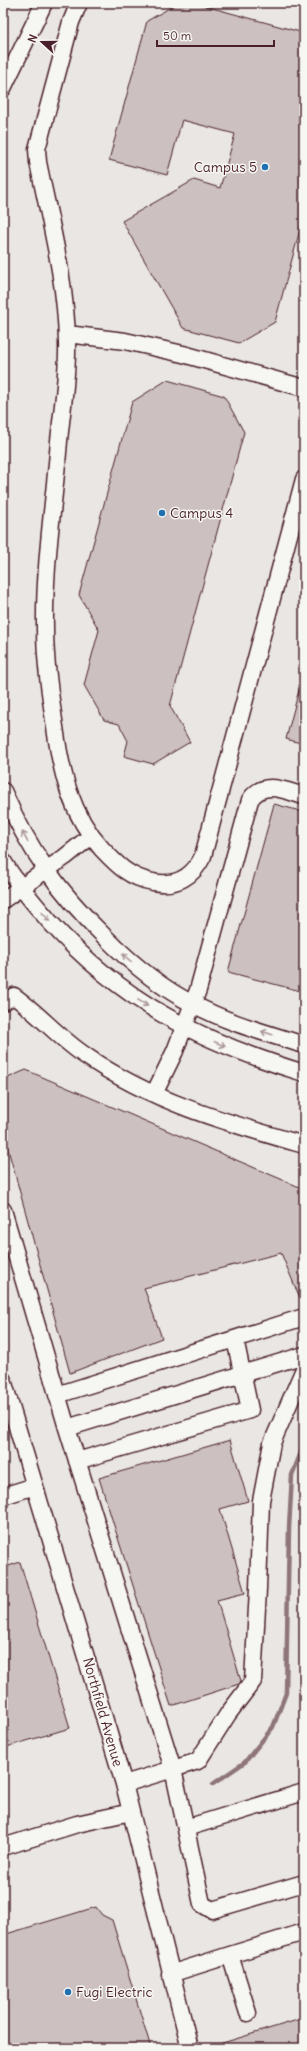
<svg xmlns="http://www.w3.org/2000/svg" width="307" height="2051" font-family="Delius,sans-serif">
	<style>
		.built { fill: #e9e6e3 }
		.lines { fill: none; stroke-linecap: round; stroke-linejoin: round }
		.stream { stroke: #8e747a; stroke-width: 4.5 }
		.building { fill: #ccc1c0; stroke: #4a1f2b }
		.minor-casing { stroke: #4a1f2b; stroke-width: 19 }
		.minor { stroke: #f6f6f2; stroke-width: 16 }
		.oneway { stroke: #a99598 }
		.poi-dot { fill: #1f6fb2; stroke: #f6f6f2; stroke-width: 1.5 }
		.labels { text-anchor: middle; stroke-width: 3; stroke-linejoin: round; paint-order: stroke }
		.poi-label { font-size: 14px; fill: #4a1f2b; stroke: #f6f6f2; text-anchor: start }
		.street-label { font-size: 14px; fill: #4a1f2b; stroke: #f6f6f2 }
	</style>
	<rect width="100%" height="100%" fill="#f6f6f2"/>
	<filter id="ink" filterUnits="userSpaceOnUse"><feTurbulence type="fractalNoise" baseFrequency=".025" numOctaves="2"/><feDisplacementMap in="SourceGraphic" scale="8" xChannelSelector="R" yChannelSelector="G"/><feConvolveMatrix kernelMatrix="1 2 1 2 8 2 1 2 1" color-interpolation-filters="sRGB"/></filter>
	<g filter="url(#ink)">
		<path class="built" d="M3 3H304V2048H3Z"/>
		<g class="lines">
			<path class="stream" d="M213 1784 245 1762 273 1727 286 1693 289 1528 292 1475 304 1445"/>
		</g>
		<path class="building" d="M178 3H194L304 33V215L275 322 239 343 183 328 122 221 194 180 220 188 235 134 182 120 167 175 109 160 147 21Z
			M167 380 224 396 244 432 170 706 190 742 153 764 124 756 128 741 119 724 104 720 84 685 99 630 79 595 132 402Z
			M300 686 304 687V744L286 739Z
			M274 804 304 812V992L228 972Z
			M26 1070 304 1189V1308L281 1253 144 1288 162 1338 70 1373 3 1131V1080Z
			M230 1440 248 1501 220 1509 245 1593 217 1600 241 1681 239 1684 171 1706 99 1478Z
			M20 1562 70 1728 3 1748V1568Z
			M96 1907 102 1915 112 1920 151 2048H3V1935Z
			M304 2018V2048H216V2045Z"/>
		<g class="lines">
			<g class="minor-casing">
				<path id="minor" d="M79 3 71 22 37 149 38 162C50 222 66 280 67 342 68 375 62 409 59 441 54 503 44 566 45 628 45 661 50 694 55 727 61 772 71 815 102 849 117 865 130 878 153 882 176 887 193 877 203 856L304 479
					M3 88 44 3
					M67 334 125 341 183 354 304 388
					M3 791C28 849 59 892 104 936 131 963 159 987 193 1004 228 1023 266 1033 304 1045
					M3 861C16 883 33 902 49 921 122 1002 201 1042 304 1073
					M3 900 65 857 91 836
					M3 1002 14 996C39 1014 60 1039 86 1056 152 1102 228 1123 304 1145
					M154 1094 175 1051 198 990 250 800C263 779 286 791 304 796
					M3 1210 67 1428 173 1769 198 1761 228 1714 253 1681 258 1589 261 1501 272 1443 304 1369
					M3 1380 124 1784 190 2048
					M57 1395 304 1317
					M67 1428 304 1355
					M77 1461 250 1410 235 1339
					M3 1496 35 1486
					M124 1784 173 1769 202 1904 212 1910 304 1883
					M186 1828 304 1792
					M3 1847 77 1824 131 1812
					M230 1955 304 1932
					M170 1974 230 1955 248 2013"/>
			</g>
			<use href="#minor" class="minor"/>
		</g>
		<defs><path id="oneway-shaft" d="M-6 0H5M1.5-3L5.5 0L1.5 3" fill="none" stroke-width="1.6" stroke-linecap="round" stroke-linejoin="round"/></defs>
		<g class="oneway">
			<use href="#oneway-shaft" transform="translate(25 837) rotate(-118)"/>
			<use href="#oneway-shaft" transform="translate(46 917) rotate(48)"/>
			<use href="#oneway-shaft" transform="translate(127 958) rotate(-138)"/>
			<use href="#oneway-shaft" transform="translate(143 1003) rotate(32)"/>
			<use href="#oneway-shaft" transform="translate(267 1033) rotate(-163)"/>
			<use href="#oneway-shaft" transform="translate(220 1044) rotate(23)"/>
		</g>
	</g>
	<g class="poi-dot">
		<circle cx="265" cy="167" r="4"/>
		<circle cx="162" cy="513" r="4"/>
		<circle cx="68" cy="1992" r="4"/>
	</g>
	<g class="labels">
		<g class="poi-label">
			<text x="257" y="172" text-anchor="end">Campus 5</text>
			<text x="170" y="518">Campus 4</text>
			<text x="76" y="1997">Fugi Electric</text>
		</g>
		<g class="street-label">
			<text transform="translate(103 1712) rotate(74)" y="5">Northfield Avenue</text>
		</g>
	</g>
	<rect width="307" height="2051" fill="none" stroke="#f6f6f2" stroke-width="16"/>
	<rect x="8" y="8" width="291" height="2035" fill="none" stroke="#4a1f2b" stroke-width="1.5" filter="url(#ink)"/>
	<g transform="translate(42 42) rotate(291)" stroke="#f6f6f2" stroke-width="3" paint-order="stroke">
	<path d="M0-3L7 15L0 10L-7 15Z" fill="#4a1f2b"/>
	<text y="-6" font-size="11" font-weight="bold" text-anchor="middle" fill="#4a1f2b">N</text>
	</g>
	<path d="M157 40v6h117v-6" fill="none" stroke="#4a1f2b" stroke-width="2"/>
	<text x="163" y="40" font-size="12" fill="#4a1f2b" stroke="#f6f6f2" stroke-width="3" paint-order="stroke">50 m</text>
</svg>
